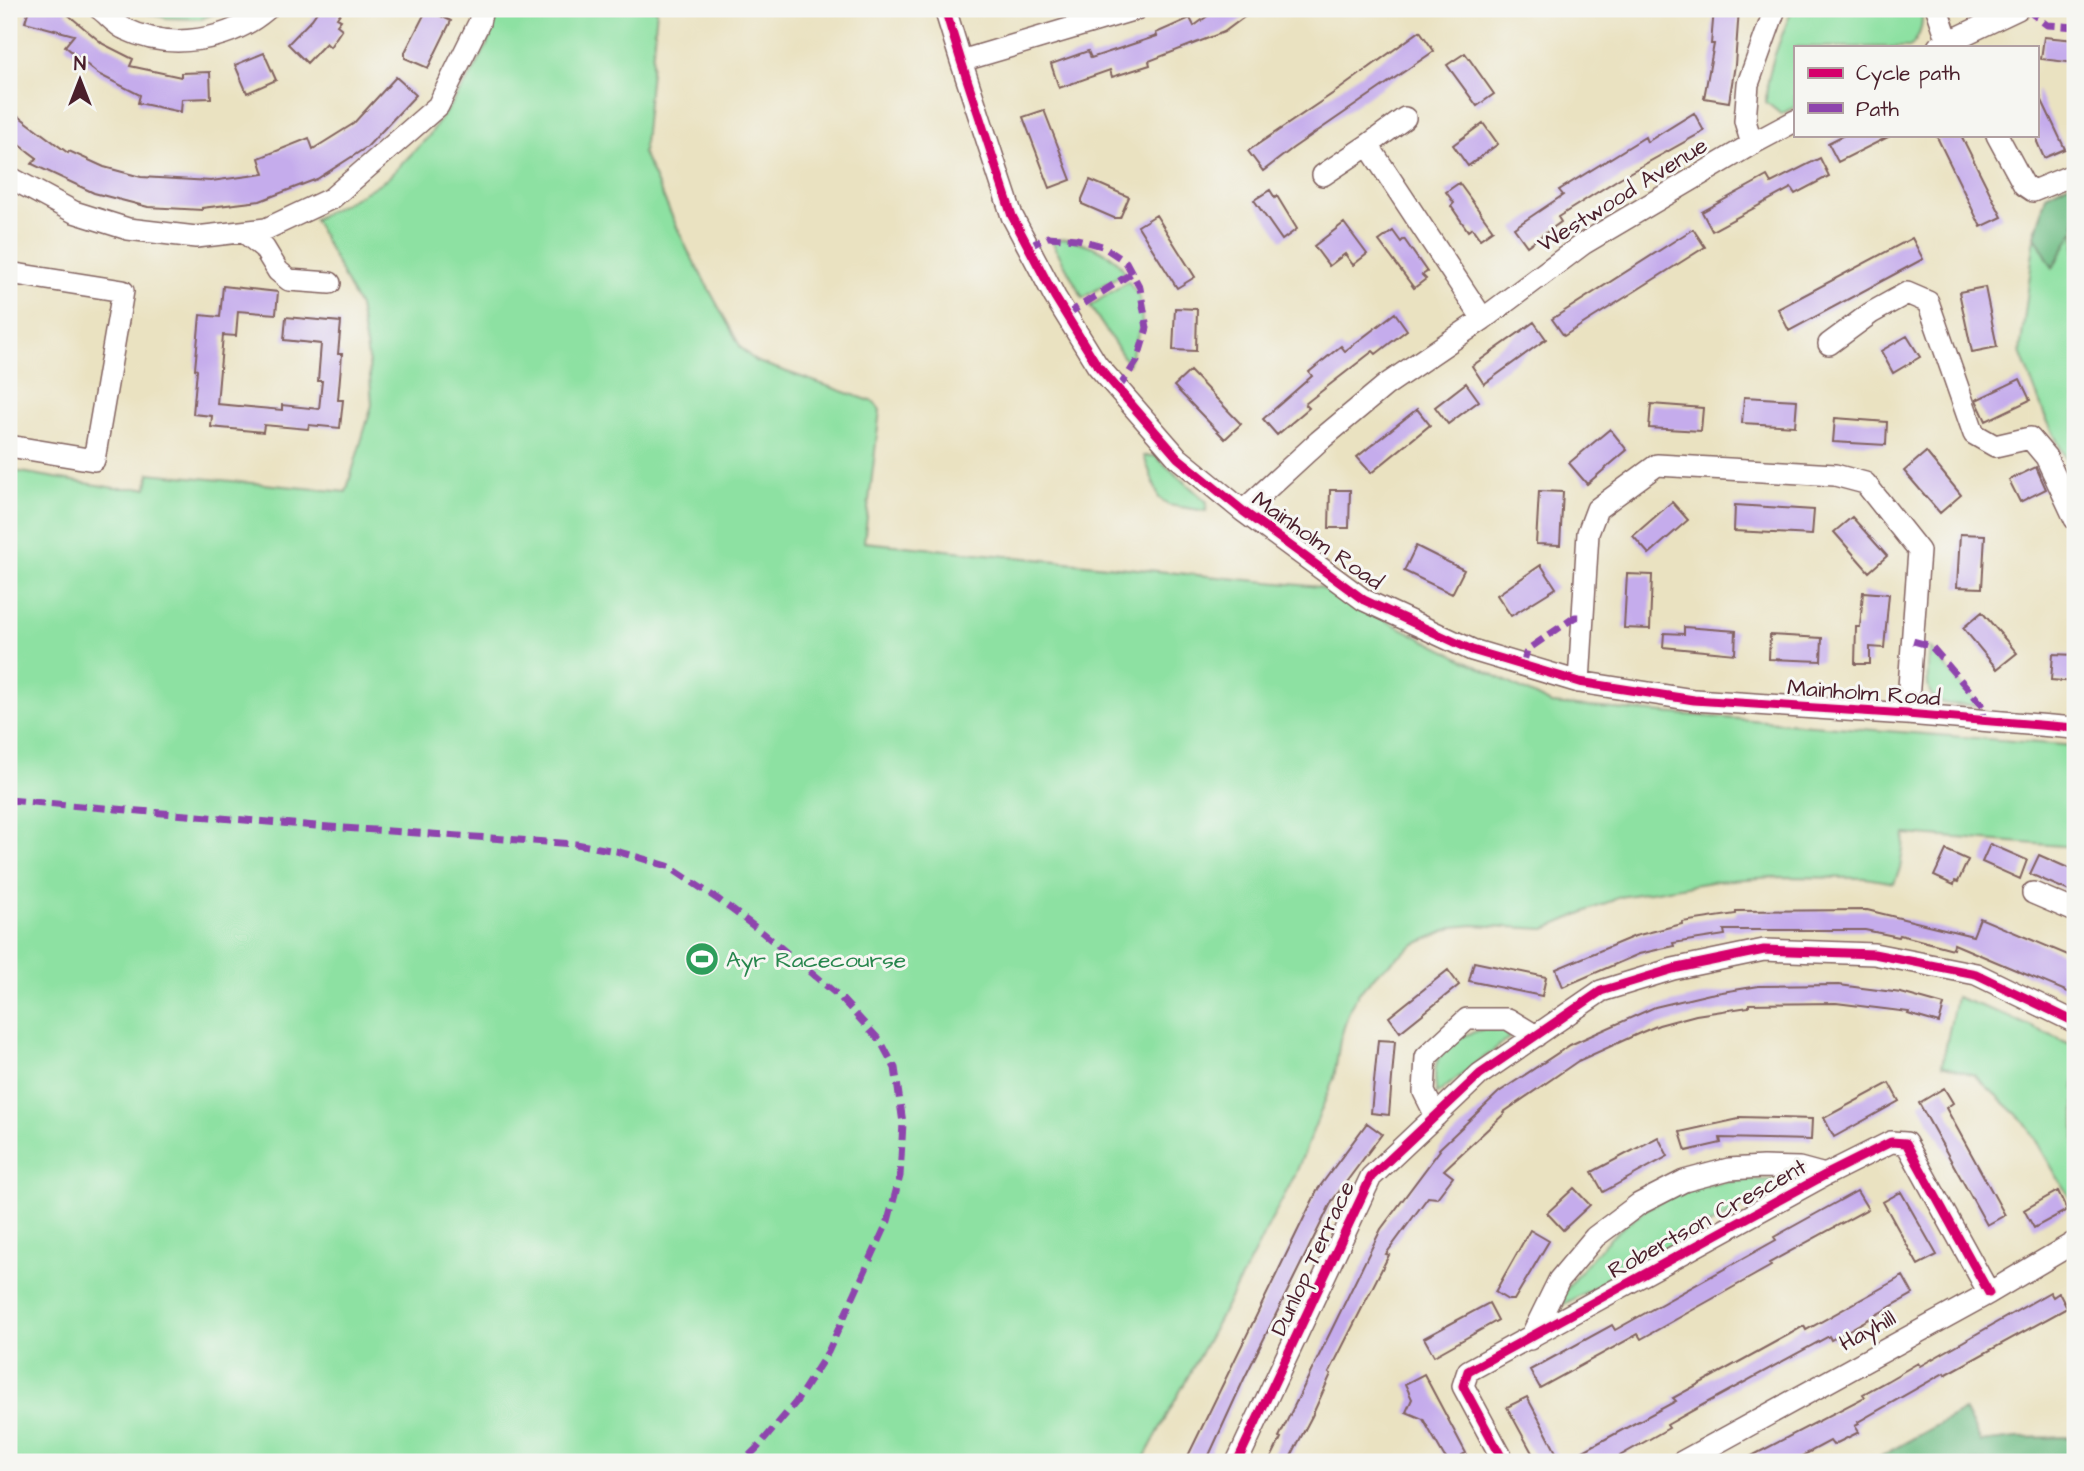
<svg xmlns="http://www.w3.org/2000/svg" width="2084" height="1471" font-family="'Architects Daughter',sans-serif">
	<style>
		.green { fill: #8de1a2; stroke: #6c8066; stroke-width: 2 }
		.forest { fill: #72bf88; stroke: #5e6f5a; stroke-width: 2 }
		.building { fill: #c5acec }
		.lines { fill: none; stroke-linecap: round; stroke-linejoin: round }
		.minor-casing { stroke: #826360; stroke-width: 24 }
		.minor { stroke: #fff; stroke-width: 21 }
		.quiet { stroke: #8e44ad; stroke-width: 7; stroke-dasharray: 14 7; stroke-linecap: butt }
		.cycleway-casing { stroke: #f6f6f2; stroke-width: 13 }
		.cycleway { stroke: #d6006c; stroke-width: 9 }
		.labels { text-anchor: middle; stroke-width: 6; stroke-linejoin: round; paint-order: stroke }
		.street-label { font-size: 23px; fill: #4a1f2b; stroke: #f6f6f2 }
		.leisure-label { font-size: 23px; fill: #27864d; stroke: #f6f6f2; text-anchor: start }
	</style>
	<rect width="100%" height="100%" fill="#f6f6f2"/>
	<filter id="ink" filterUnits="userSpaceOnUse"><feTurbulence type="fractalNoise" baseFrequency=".0143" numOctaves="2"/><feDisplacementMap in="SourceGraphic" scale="14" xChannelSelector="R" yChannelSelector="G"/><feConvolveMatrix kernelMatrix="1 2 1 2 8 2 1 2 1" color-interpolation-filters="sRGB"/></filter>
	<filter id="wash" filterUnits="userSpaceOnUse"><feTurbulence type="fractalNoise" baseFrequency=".00686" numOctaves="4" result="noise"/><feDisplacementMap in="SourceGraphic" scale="28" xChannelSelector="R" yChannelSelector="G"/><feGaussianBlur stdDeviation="1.57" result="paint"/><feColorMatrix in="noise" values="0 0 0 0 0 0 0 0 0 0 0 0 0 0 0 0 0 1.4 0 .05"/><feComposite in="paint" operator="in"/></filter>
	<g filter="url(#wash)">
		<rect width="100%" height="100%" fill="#eae2c1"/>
		<path class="green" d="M133 9H132H225L201 19 166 18Z
			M498 9H657L643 153 688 251 741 348 755 361 874 402 880 410 864 542 1320 587 1551 704 2075 746V847L1905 834 1900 869 1894 883 1866 878 1774 877 1717 881 1620 897 1545 929 1473 925 1454 927 1413 945 1377 973 1359 993 1350 1008 1340 1040 1334 1078 1296 1173 1247 1267 1142 1462H9V470L114 488H147L149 473 346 492 372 405 369 363 359 307 314 219 357 197 388 178 428 137 472 74 487 45Z
			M1792 9H1921C1924 23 1920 38 1910 47H1795V107L1781 114 1766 102C1766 70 1781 39 1792 9Z
			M2075 180V478L2045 416 2020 352 2036 228Z
			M1069 239C1090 245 1114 252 1125 272L1083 298 1051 240Z
			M1128 281 1140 298 1142 323 1128 364 1090 306Z
			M1144 456H1155L1207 502 1206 511 1168 505 1159 498Z
			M1930 648 1978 705C1967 704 1954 706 1944 703 1920 698 1929 666 1930 648Z
			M1956 997 2002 1014 2075 1046V1207L2025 1122 1974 1075 1942 1065Z
			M1484 1029H1501L1509 1038 1437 1094C1428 1053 1448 1039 1484 1029Z
			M1744 1180H1792L1553 1310C1579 1267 1624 1216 1671 1196 1695 1186 1719 1183 1744 1180Z"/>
		<path class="forest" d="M2075 180V229L2053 268 2035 236 2046 195Z
			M1964 1410 1981 1442 2016 1438 2075 1437V1462H1870Z"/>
		<g id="blocks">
			<path class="building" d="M29 9H67L66 13 103 44 133 59 130 66 181 77V73L210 72 211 98 182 99 181 112 138 103 140 95 98 74 65 46 74 35 25 22Z
				M319 9H343L337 18 341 20 337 25 342 29 330 47 326 43 307 63 288 44 312 19Z
				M427 9 451 21 428 68 405 58V52Z
				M1217 9H1255L1224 32 1149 61 1150 65 1112 77 1110 70 1059 88 1051 64 1088 51 1091 58 1157 36 1156 33 1190 18 1194 26Z
				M1714 9H1739L1735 65 1729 102 1704 98 1714 44H1711Z
				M1420 31 1434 51 1293 148 1263 171 1248 151 1341 88Z
				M2044 37 2075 40V63L2041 59Z
				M264 53 276 80 247 93 235 65Z
				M1465 53 1494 94 1477 106 1447 65Z
				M396 77 416 95 367 147 317 179 309 182 260 201 202 208V210L148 207 94 193 32 164 37 158 9 137V109L68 153 69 151 104 167 141 177 211 181 264 174 259 158 309 138 313 149 353 124Z
				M2037 90 2065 149 2044 158 2037 142Z
				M1044 110 1071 180 1050 188 1023 117Z
				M1694 113 1704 131 1620 178 1558 217 1561 222 1527 246 1514 228 1563 195 1559 190 1645 137 1647 142Z
				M1483 123 1498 144 1468 166 1453 145Z
				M1844 135H1892L1838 162 1828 143Z
				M1936 135H1961L2002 217 1981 227Z
				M1820 158 1829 176 1795 194 1791 188 1712 231 1702 212 1767 176 1771 183Z
				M1090 180 1129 197 1120 218H1114L1082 204V199Z
				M1459 183 1493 230 1480 239 1472 228 1468 231 1451 206 1454 203 1446 192Z
				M1270 190 1275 198 1277 196 1297 229 1282 240 1254 200Z
				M1156 215 1195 277 1177 288 1138 226Z
				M1344 223 1367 254 1353 265 1345 254 1329 266 1314 246Z
				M1693 229 1705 247 1564 336 1552 319Z
				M1393 231 1401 242 1404 239 1427 272 1422 275 1426 279 1414 288 1379 241Z
				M1912 238 1923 259 1789 331 1778 309Z
				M223 286 278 292 276 314 238 311 236 336 223 335 217 404 282 410V405L319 409 322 381H318L321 344 284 340 286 317 341 322 338 354H342L338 400H343L340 428 309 425 308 429 264 425 263 432 211 427 212 416 193 414 197 370 195 369 200 315 220 317Z
				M1985 287 1997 347 1972 352 1959 292Z
				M1175 308 1197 309 1196 351 1173 350Z
				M1395 313 1407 330 1376 354 1373 351 1305 404 1309 408 1277 435 1263 419 1312 376 1309 372 1341 346 1345 351Z
				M1534 322 1546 339 1484 384 1472 366Z
				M1907 336 1920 357 1893 373 1881 351Z
				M1190 371 1241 424 1225 439 1174 386Z
				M2020 379 2030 400 1986 421 1976 400Z
				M1466 383 1479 401 1448 424 1435 407Z
				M1744 397 1797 400 1795 426 1742 423Z
				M1651 404 1703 408 1701 431 1649 428Z
				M1417 409 1430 425 1371 473 1357 457Z
				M1835 418 1887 422 1886 445 1833 442Z
				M1610 429 1627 450 1587 484 1569 463Z
				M1926 452 1961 495 1940 513 1904 471Z
				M2036 467 2046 489 2020 502 2009 480Z
				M1330 490H1350L1349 528H1329Z
				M1539 491 1563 492 1560 545 1536 544Z
				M1672 502 1688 520 1649 554 1633 536Z
				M1735 505 1814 510 1812 535 1734 531Z
				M1852 517 1887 556 1869 572 1834 532Z
				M1960 534 1985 535 1982 588 1957 587Z
				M1416 546 1464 570 1452 594 1404 571Z
				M1541 565 1556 588 1511 616 1497 595Z
				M1627 574 1652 575 1650 629 1624 628Z
				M1863 592 1889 594 1884 648 1870 647V664H1855L1856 627H1860Z
				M1982 612 2017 653 1997 669 1963 628Z
				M1684 627 1736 631 1735 654 1663 647 1664 633 1684 634Z
				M1770 635 1822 638 1821 661 1769 659Z
				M2053 654 2075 655V682L2051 680Z
				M1990 844 2027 860 2020 879 1982 862Z
				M1946 850 1968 860 1958 882 1955 881 1954 885 1934 876Z
				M2039 855 2075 871V878L2069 891 2030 874Z
				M1867 910 1973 936 1980 918 2075 958V995L1954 944 1953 949 1900 935 1899 937 1865 930H1724L1725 935 1673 943 1674 946 1639 954 1563 987 1556 969 1635 936 1682 924V922L1736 914V911Z
				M1474 962 1546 977 1542 996 1469 981Z
				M1448 970 1459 985 1400 1032 1389 1017Z
				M1839 985 1901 993 1944 1005 1939 1023 1908 1014 1909 1012 1836 1003 1749 1004V1007L1696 1015 1659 1025 1640 1033 1578 1061 1504 1112 1505 1113 1444 1170 1453 1177 1437 1198 1428 1197 1386 1254 1389 1255 1329 1373 1331 1374 1312 1416 1288 1462H1269L1281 1438 1279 1437 1381 1229 1440 1150 1439 1149 1499 1092 1570 1045 1655 1007 1710 994 1759 986Z
				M1378 1040 1395 1041 1389 1115 1371 1113Z
				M1889 1083 1899 1101 1834 1137 1824 1118Z
				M1944 1088 1953 1103 1946 1108 2005 1215 1987 1225 1919 1103Z
				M1739 1117 1812 1119 1811 1140 1720 1138 1721 1143 1686 1151 1680 1132 1739 1119Z
				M1367 1123 1382 1134 1332 1201 1244 1379 1206 1462H1185L1318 1189Z
				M1658 1137 1668 1156 1603 1192 1592 1172Z
				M1574 1188 1590 1205 1563 1230 1547 1213Z
				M1857 1191 1868 1209 1769 1263 1771 1266 1641 1339 1638 1334 1540 1388 1530 1370 1612 1325 1615 1330 1776 1240 1774 1237Z
				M2058 1191 2067 1210 2034 1228 2024 1210Z
				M1901 1192 1937 1255 1918 1265 1883 1202Z
				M1530 1230 1549 1241 1514 1300H1508L1495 1292Z
				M1903 1276 1913 1294 1840 1335 1831 1340 1829 1336 1699 1407 1667 1425 1669 1428 1609 1462H1563L1676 1401 1673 1398 1788 1335 1804 1326 1806 1330Z
				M2050 1292 2053 1297 2059 1293 2067 1308 1945 1375 1944 1373 1858 1422 1859 1424 1855 1426 1859 1432 1833 1445 1830 1441 1791 1462H1740L1865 1397 1863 1394 1887 1381 1918 1363 1920 1366Z
				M1489 1303 1498 1320 1434 1356 1424 1338Z
				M1424 1374 1466 1453 1449 1462 1444 1456 1423 1419 1406 1412 1412 1399 1405 1384Z
				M1527 1397 1541 1423 1561 1462H1537L1507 1407Z"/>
		</g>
	</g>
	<g filter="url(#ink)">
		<use href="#blocks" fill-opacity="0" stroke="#826360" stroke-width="2"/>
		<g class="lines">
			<g class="minor-casing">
				<path id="minor" d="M100 9C108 15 116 25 125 29 170 51 230 41 267 9
					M945 9 961 61 1012 216 1055 297 1097 365 1178 458 1243 511 1364 600 1472 650 1579 682 1694 700 1907 714 2075 728
					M1937 9 1950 47
					M1938 47 2018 9
					M961 61 1136 9
					M1405 118 1368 145 1483 319
					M1997 135 2024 185 2033 191 2075 174
					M1752 144 1745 121 1748 84 1775 9
					M1323 175 1368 145
					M9 177 74 212 128 229 196 237 266 229 332 198 438 106 479 23 482 9
					M244 232 264 248 278 271 289 280 330 283
					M9 273 123 291 94 460 9 446
					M1829 344 1871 313 1907 293 1928 302 1974 434 1995 446 2030 438 2046 457 2075 519
					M1243 511 1319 441 1386 385 1483 319 1583 244 1752 144 1795 121
					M1579 682 1588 533 1597 509 1657 465 1835 475 1865 483 1919 551 1907 714
					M2033 893 2075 911
					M1436 1116 1424 1092 1426 1057 1467 1019H1508L1536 1036
					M1530 1339 1559 1280 1595 1237 1639 1204 1684 1181 1729 1169 1763 1167 1799 1168 1825 1175
					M1237 1462 1371 1177 1480 1074 1601 991 1673 969 1764 950 1874 954 1976 974 2075 1022
					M1504 1462 1463 1386 1468 1371 1825 1175 1891 1142 1906 1143 1989 1293
					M1682 1462 1989 1293 2075 1242"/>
			</g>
			<use href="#minor" class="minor"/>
			<path class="quiet" d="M2026 9 2047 25 2075 27
				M1028 247 1048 237 1077 239 1102 246 1126 262 1140 288 1147 328 1137 361 1118 389
				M1066 315 1132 273
				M1913 641 1931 646 1983 706 1984 720
				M1523 665 1527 650 1575 617H1583
				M9 800 316 826 576 844 616 851 668 866 719 900 763 933 840 997 881 1042 895 1068 903 1123 900 1176 888 1221 828 1352 796 1402 758 1447 743 1462"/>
			<g class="cycleway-casing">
				<path id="cycleway" d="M945 9 961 61 1012 216 1055 297 1097 365 1178 458 1243 511 1364 600 1472 650 1579 682 1694 700 1907 714 2075 728
					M1237 1462 1371 1177 1480 1074 1601 991 1673 969 1764 950 1874 954 1976 974 2075 1022
					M1504 1462 1463 1386 1468 1371 1825 1175 1891 1142 1906 1143 1989 1293"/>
			</g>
			<use href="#cycleway" class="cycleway"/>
		</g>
	</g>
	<defs>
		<g id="stadium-disc" transform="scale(1.75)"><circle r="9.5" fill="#2e9e5b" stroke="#f6f6f2"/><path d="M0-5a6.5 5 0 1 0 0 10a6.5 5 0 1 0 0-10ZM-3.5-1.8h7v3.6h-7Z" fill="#fff"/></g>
	</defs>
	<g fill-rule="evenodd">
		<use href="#stadium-disc" x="702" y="959"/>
	</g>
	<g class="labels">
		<g class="street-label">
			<text transform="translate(1622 194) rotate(-32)" y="8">Westwood Avenue</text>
			<text transform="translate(1318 540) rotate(35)" y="8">Mainholm Road</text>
			<text transform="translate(1864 692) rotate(4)" y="8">Mainholm Road</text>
			<text transform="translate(1707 1218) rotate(-29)" y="8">Robertson Crescent</text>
			<text transform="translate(1312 1258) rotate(-65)" y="8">Dunlop Terrace</text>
			<text transform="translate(1867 1330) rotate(-29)" y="8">Hayhill</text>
		</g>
		<g class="leisure-label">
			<text x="726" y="967">Ayr Racecourse</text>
		</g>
	</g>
	<rect width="2084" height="1471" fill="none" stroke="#f6f6f2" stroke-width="35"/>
	<rect x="1794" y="46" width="245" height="91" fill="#f6f6f2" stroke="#b1a0a2" stroke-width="2"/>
	<rect x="1808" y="68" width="35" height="10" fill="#d6006c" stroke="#b1a0a2" stroke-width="2"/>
	<text x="1856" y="80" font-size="21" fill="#4a1f2b">Cycle path</text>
	<rect x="1808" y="103" width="35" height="10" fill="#8e44ad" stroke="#b1a0a2" stroke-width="2"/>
	<text x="1856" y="116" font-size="21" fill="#4a1f2b">Path</text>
	<g transform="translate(80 80)" stroke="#f6f6f2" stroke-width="5" paint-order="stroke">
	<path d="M0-5L12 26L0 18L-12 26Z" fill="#4a1f2b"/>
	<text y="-10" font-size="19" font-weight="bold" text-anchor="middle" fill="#4a1f2b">N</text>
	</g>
</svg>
